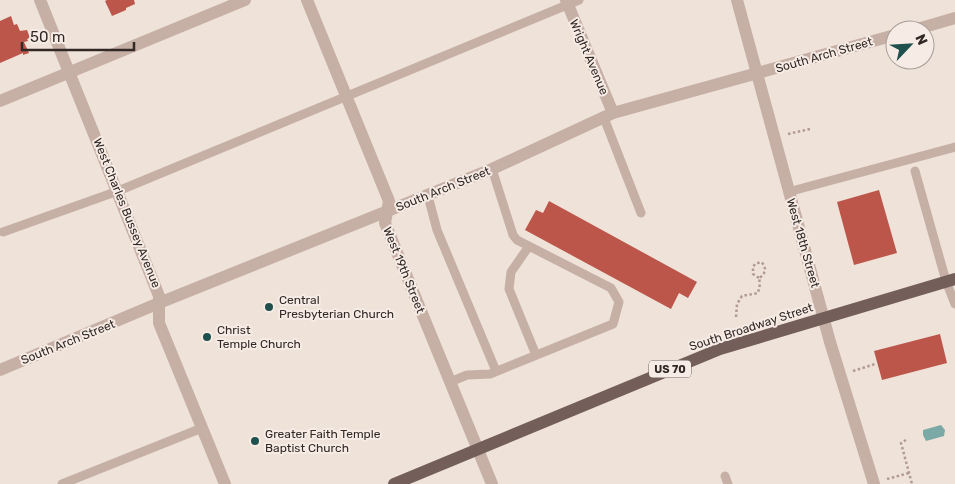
<svg xmlns="http://www.w3.org/2000/svg" width="955" height="484" font-family="Rubik,sans-serif">
	<style>
		.water { fill: #7ba9a5 }
		.building { fill: #bc564a }
		.lines { fill: none; stroke-linecap: round; stroke-linejoin: round }
		.path { stroke: #b19a91; stroke-width: 2.5; stroke-dasharray: 2.5 2.5; stroke-linecap: butt }
		.service { stroke: #c6b0a6; stroke-width: 9 }
		.minor { stroke: #c6b0a6; stroke-width: 12 }
		.primary { stroke: #735e59; stroke-width: 12 }
		.poi-dot { fill: #20504d; stroke: #f7ece5; stroke-width: 2 }
		.labels { text-anchor: middle; stroke-width: 4; stroke-linejoin: round; paint-order: stroke }
		.shield { fill: #f7ece5; stroke: #6d645f; stroke-width: 1 }
		.shield-label { font-size: 11px; font-weight: bold; fill: #322926 }
		.street-label { font-size: 12px; fill: #322926; stroke: #f7ece5 }
		.poi-label { font-size: 12px; fill: #322926; stroke: #f7ece5; text-anchor: start }
	</style>
	<rect width="100%" height="100%" fill="#efe2d9"/>
	<path class="water" d="M941 425 945 430 944 436 926 441 923 435V430Z"/>
	<path class="building" d="M107 0H134L135 4 126 8V10L112 16 105 1Z
		M11 16 14 25 17 24 20 31 27 30 30 38 27 39 28 41 24 42 29 53 23 55V53L0 63V21Z
		M879 190 897 253 854 265 837 202Z
		M549 201 697 282 688 298 679 293 671 309 525 230 536 210 543 213Z
		M940 334 947 363 882 380 874 351Z"/>
	<g class="lines">
		<path class="path" d="M788 134 810 129
			M736 317 737 304 742 296 758 293 760 284 759 278C766 274 767 267 761 262L755 264 753 267V274L759 278
			M853 371 875 364
			M906 440 901 443 912 484
			M887 479 909 473"/>
		<path class="service" d="M604 118 641 213
			M915 171 946 281 955 304
			M788 192 955 147
			M428 196 437 230 496 371
			M3 232 118 191 579 0
			M529 246 511 272 509 289 536 355
			M450 382 467 375 490 374 613 324 619 302 611 288 517 240 513 235 492 169
			M725 476 728 484
			M62 484 202 428"/>
		<path class="minor" d="M40 0 159 296V323L225 484
			M307 0 389 201 385 223 492 484
			M566 0 613 113
			M737 0 830 342 874 484
			M914 30 955 18
			M0 101 245 0
			M0 370 159 303 492 169 613 113 895 35"/>
		<path class="primary" d="M394 484 720 349 955 279"/>
	</g>
	<g class="poi-dot">
		<circle cx="269" cy="307" r="5"/>
		<circle cx="207" cy="337" r="5"/>
		<circle cx="255" cy="441" r="5"/>
	</g>
	<g class="labels">
		<rect class="shield" x="649" y="360.5" width="42" height="17" rx="4"/>
		<g class="shield-label">
			<text x="670" y="373">US 70</text>
		</g>
		<g class="street-label">
			<text transform="translate(824 55) rotate(-16)" y="4">South Arch Street</text>
			<text transform="translate(589 57) rotate(67)" y="4">Wright Avenue</text>
			<text transform="translate(443 189) rotate(-22)" y="4">South Arch Street</text>
			<text transform="translate(127 213) rotate(68)" y="4">West Charles Bussey Avenue</text>
			<text transform="translate(803 243) rotate(74)" y="4">West 18th Street</text>
			<text transform="translate(404 270) rotate(68)" y="4">West 19th Street</text>
			<text transform="translate(751 327) rotate(-18)" y="4">South Broadway Street</text>
			<text transform="translate(68 342) rotate(-22)" y="4">South Arch Street</text>
		</g>
		<g class="poi-label">
			<text x="279" y="304">Central<tspan x="279" dy="14">Presbyterian Church</tspan></text>
			<text x="217" y="334">Christ<tspan x="217" dy="14">Temple Church</tspan></text>
			<text x="265" y="438">Greater Faith Temple<tspan x="265" dy="14">Baptist Church</tspan></text>
		</g>
	</g>
	<g transform="translate(910 45) rotate(65)"><circle r="24" fill="#f7ece5" stroke="#a89e99"/>
	<path d="M0-4L9 19L0 12L-9 19Z" fill="#20504d"/>
	<text y="-8" font-size="14" font-weight="bold" text-anchor="middle" fill="#322926">N</text>
	</g>
	<path d="M22 42v8h112v-8" fill="none" stroke="#322926" stroke-width="2.5"/>
	<text x="30" y="42" font-size="15" fill="#322926" stroke="#f7ece5" stroke-width="4" paint-order="stroke">50 m</text>
</svg>
